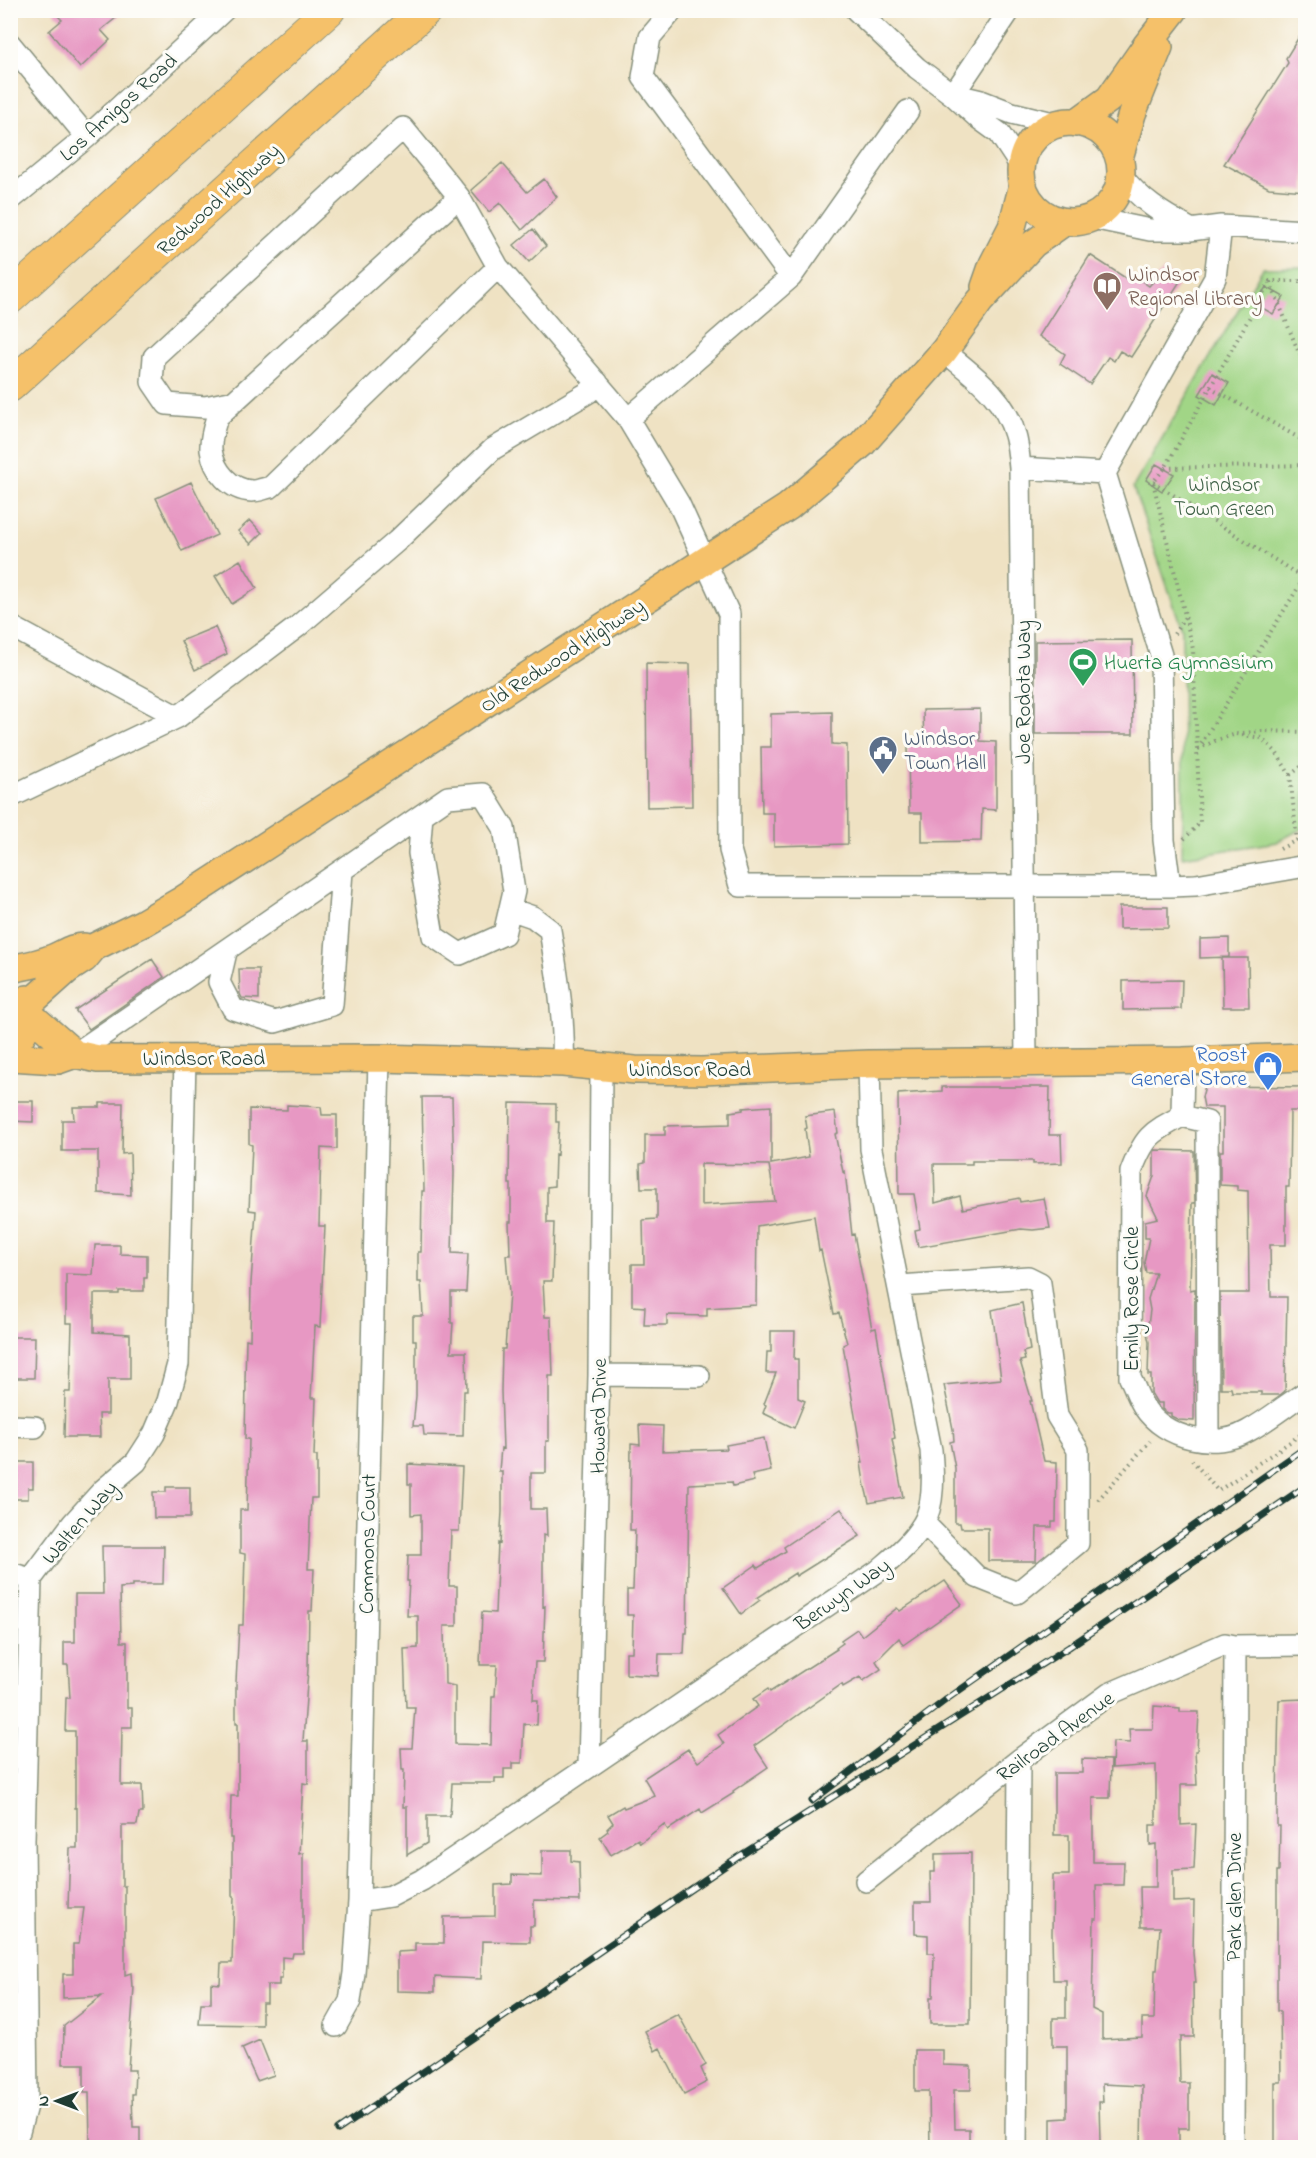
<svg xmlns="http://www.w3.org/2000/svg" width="1316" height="2158" font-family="'Indie Flower',sans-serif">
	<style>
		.green { fill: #a1d586; stroke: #60895d; stroke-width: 1.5 }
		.building { fill: #e798c3; fill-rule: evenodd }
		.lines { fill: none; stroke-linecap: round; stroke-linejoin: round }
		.minor-casing { stroke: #87907c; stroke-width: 24 }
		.major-casing { stroke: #87907c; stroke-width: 30 }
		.highway-casing { stroke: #87907c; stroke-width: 34 }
		.path { stroke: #87907c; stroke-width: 4; stroke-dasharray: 1.5 4.5; stroke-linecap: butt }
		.minor { stroke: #fff; stroke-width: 21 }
		.major { stroke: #f5c16b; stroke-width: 27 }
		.highway { stroke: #f5c16b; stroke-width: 32 }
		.rail-casing { stroke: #1f3d34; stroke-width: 7 }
		.rail { stroke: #fdfcf7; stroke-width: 4.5; stroke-dasharray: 14; stroke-linecap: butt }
		.labels { text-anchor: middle; stroke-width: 6; stroke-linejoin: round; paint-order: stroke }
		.street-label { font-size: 21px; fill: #1f3d34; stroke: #fdfcf7 }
		.education-label { font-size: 21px; fill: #785e54; stroke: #fdfcf7; text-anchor: start }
		.park-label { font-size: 21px; fill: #406348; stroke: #fdfcf7 }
		.leisure-label { font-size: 21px; fill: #27864d; stroke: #fdfcf7; text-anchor: start }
		.service-label { font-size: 21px; fill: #4e5e75; stroke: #fdfcf7; text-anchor: start }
		.shop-label { font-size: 21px; fill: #366cbe; stroke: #fdfcf7; text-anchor: end }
	</style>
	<rect width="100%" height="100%" fill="#fdfcf7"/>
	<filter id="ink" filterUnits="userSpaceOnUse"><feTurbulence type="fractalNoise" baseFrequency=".0167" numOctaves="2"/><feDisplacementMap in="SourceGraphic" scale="12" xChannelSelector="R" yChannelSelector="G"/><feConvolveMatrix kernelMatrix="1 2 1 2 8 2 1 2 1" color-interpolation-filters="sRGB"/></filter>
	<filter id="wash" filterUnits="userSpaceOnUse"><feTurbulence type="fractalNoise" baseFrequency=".008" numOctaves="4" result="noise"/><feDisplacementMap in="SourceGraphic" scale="24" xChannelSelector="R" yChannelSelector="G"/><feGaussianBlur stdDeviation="1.35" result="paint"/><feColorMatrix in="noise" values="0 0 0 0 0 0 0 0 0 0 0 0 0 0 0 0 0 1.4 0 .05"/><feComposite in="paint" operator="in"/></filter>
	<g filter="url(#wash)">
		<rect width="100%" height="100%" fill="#efe2c3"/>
		<path class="green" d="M1305 267V827L1277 842 1182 857 1183 812 1182 629 1133 487 1263 268Z"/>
		<g id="blocks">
			<path class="building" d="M52 10H126L101 30 110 40 80 68 49 31 62 20Z
				M1305 27V191L1269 188 1224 164 1288 63 1286 58Z
				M502 163 527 192 544 179 557 197 522 230 500 203 489 212 471 190Z
				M533 229 546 246 529 262 514 245Z
				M1090 255 1127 279 1131 274 1149 286 1164 270 1179 283 1131 357 1120 351 1114 361 1108 357 1090 384 1060 364 1065 354 1039 336Z
				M1266 287 1284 297 1273 314 1255 304Z
				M1212 373 1229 383 1216 405 1199 395Z
				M1156 464 1174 474 1162 491 1146 480Z
				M191 482 217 535 182 551 156 498Z
				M250 520 262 533 251 544 238 531Z
				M240 560 257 588 232 604 215 576Z
				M215 627 227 654 195 670 181 641Z
				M1132 640 1133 734H1035V641Z
				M646 663 690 664 692 806 647 807Z
				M980 709V741L996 742V810L982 809 981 841 922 842V813H909L908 745H924L923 710Z
				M832 712V744L847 745 848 844 774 846V813H762L761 747H771V714Z
				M1119 907H1168V928L1119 929Z
				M1229 938V957L1200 958V939Z
				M1222 958H1248L1249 1007H1223Z
				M152 959 164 977 89 1029 75 1010Z
				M239 969H259V999L242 998 240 994Z
				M1182 980 1181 1009 1123 1010V981Z
				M1205 1086 1305 1087V1111H1290L1289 1187H1286V1245H1270L1271 1297H1287L1285 1391 1280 1395H1261V1392H1232L1231 1388H1221L1220 1293H1249L1248 1191 1237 1190V1186L1220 1185V1151H1223V1107H1204L1202 1097Z
				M942 1087H1050L1049 1135H1061L1062 1163 1033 1164V1161H972V1164H934L935 1203 960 1196 963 1209 1019 1198 1020 1202 1044 1198 1050 1228 1033 1230 1021 1229 918 1247 915 1230 920 1229 914 1194H899L898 1094 942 1091Z
				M422 1097H452L454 1174 452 1253 468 1254 466 1292H451V1323H453L451 1352H466L467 1391H464L463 1436 424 1435 423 1426H413L416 1396V1340H413V1316H423L421 1282H418V1252H421L422 1191H424Z
				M10 1101H33V1122L10 1121Z
				M100 1103H123L122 1154 130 1153 131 1195 98 1193V1151H62V1120H74L73 1107H100Z
				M510 1103 556 1104V1122H559L557 1155 555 1154 554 1186 547 1187V1223H554L552 1281H543L545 1317H551L553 1376H549V1441H546V1473H531V1509H546L547 1536 543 1535V1607L545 1606 543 1662H535L533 1700H538L537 1725 524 1724 522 1763H513V1769H504V1778H495V1783H452L450 1816H427V1843L407 1855V1807H403L404 1770H402L401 1748H412L415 1707H406L404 1649 418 1648V1616H407L409 1581H407L408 1555H421V1514L411 1515V1484H408V1464L462 1467 459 1531H451L449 1586H457V1626H444L445 1684 455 1686V1744L491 1745 492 1696H495L497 1665H480L482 1612 495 1613 498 1543 500 1544 502 1512V1471H499L501 1448 503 1449 501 1391 502 1349H505L509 1293 506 1255H510L509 1222H511V1184H509Z
				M287 1105 321 1107 322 1115H337V1149L321 1148 319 1226H325L320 1327 315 1326 311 1398H316L314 1456H317V1498H311L308 1569H314L312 1611H309L308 1669 303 1741H308V1784L303 1783 299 1854 303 1853V1953H293L292 1958 282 1957V1979H279V1985H267V2003H262V2025L199 2024 201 2003H211V1983L220 1984 221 1963H232L234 1896H232V1838H230L231 1796H238V1723H236V1682L239 1625H243L245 1554 240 1553V1510H247L249 1439H245L246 1382H245L246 1339 250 1340 251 1283 256 1211 249 1210 252 1145 249 1144V1109L287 1110Z
				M771 1106V1164L809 1157 805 1129 807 1128 805 1116 835 1112 838 1133 835 1134 843 1172 845 1171 852 1235 854 1234 872 1329 876 1328 895 1438 892 1439 903 1497 869 1503 864 1482 861 1463H863L843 1345 847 1343 839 1313 834 1314 821 1250 819 1251 814 1216 757 1226 756 1305 707 1308V1316L667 1315V1325H644L645 1307 632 1306V1264H644L643 1220 657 1219V1188H641L640 1164 645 1163V1135H665V1126L730 1124V1112L743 1110V1108ZM701 1164 769 1165 775 1201 701 1205Z
				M1155 1150 1194 1151 1195 1203H1192L1190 1290 1195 1289 1194 1421 1179 1420 1171 1416V1413H1168L1162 1409V1403H1157L1151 1393V1375H1148L1149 1342 1147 1333 1150 1310 1148 1299 1156 1273H1146L1144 1262 1149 1238H1145V1221L1158 1218 1147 1196 1154 1176V1153Z
				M95 1245H120V1254L147 1255V1278H144V1291H119V1294H94V1332L130 1334V1379H108V1414H99L100 1437H64L65 1392H70L72 1323H66V1274L93 1275Z
				M1022 1303 1030 1350 1023 1352 1025 1360 1020 1361 1032 1401H1030L1044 1461 1057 1462 1056 1522H1052V1527H1037L1036 1561H988V1528H961L960 1523H955V1468L950 1442 954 1441 953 1429 944 1385 1001 1379 992 1310Z
				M771 1331H795L794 1359H798V1398L805 1401 794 1428 763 1413 766 1405 764 1404 776 1373H766L767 1352H771Z
				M10 1337H35L34 1378H10Z
				M639 1425 663 1426 662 1451 727 1449 726 1445 764 1438 771 1471 752 1475 754 1481 733 1486 732 1482 689 1484 687 1633H685L684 1654H659L658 1676 626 1674V1652H632L633 1615H627V1590H633L635 1530H630L631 1444 640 1445Z
				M10 1462H33V1488H28V1499H10Z
				M166 1487H190V1518H154L153 1492H166Z
				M841 1509 860 1536 796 1576 795 1573 757 1598 760 1600 741 1614 723 1588 756 1565 758 1568 786 1551 784 1547Z
				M102 1546H164L163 1584H132V1587L120 1588 121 1642H127V1708H132V1727H122L121 1785H142L143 1813H139L137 1825H122V1886H125V1975L131 1973 132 1987H134L128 2070H135L134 2094H132L133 2127H140V2148H106V2144H90L89 2092H84V2064H63L64 2026 102 1996 63 1998V1974H73V1944H79L84 1908H68L70 1848H77V1808H75V1731H65L66 1698H70L68 1665H64V1642H75V1594H103Z
				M945 1581 962 1604 903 1645 899 1638 876 1661 881 1669 863 1681 860 1677 843 1687 842 1684 754 1746 768 1767 733 1791 734 1793 702 1813 700 1809 668 1830 664 1824 640 1843 638 1839 611 1855 600 1837 608 1831 607 1829 613 1823 608 1815 623 1806 624 1808 655 1796 644 1778 688 1749 698 1762 724 1744 718 1735 758 1706 753 1699 768 1689 770 1692 837 1649 836 1648 843 1643 841 1640 857 1629 862 1636 897 1608 900 1611Z
				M1305 1699V2148H1275V2082H1281L1280 2011H1277V1871H1279L1280 1826H1277V1799L1279 1700Z
				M1154 1706 1180 1708V1712H1199L1197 1751H1195L1197 1785H1181V1825L1196 1824 1194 1869 1173 1870V1902L1194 1901 1193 1953 1196 1983H1193L1194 2037H1181V2042H1179L1180 2083H1189V2128H1179V2148H1141L1142 2086 1102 2084 1103 2102H1099L1100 2141H1095V2148H1051V2119L1067 2118V2046H1053V2018H1066V1980H1053L1052 1933 1053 1875H1069V1835H1054V1773H1082V1759L1111 1760 1110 1798H1093V1862H1124L1123 1885H1096L1097 1919H1094L1092 2009 1102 2014V2039L1142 2037V2019H1154L1155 1970H1157L1160 1927H1141L1140 1887H1156V1844L1150 1845V1825H1156V1765L1112 1768 1113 1742 1130 1743 1129 1729H1153Z
				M542 1850H571V1861L579 1862 580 1901 534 1900V1926H530V1942L482 1941 481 1979 435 1977V1992L397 1991V1952L415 1951V1943H444V1917L495 1916V1885L512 1884V1875L542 1876Z
				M971 1853 970 2024H930V1997H933L934 1953H928V1935L915 1934V1902H931L930 1872H935V1854Z
				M678 2014 706 2065 701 2068 707 2082 684 2094 660 2048 655 2051 645 2031Z
				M260 2040 274 2075 257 2081 242 2048Z
				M915 2050H943V2065L971 2066V2090H954L955 2129H969V2148H930L929 2091H915Z"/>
		</g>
	</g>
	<g filter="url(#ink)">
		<use href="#blocks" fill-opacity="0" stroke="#87907c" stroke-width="1.5"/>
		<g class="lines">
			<g class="minor-casing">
				<path id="minor" d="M673 10 650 37 643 77 791 277
					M856 10 917 68 953 95 977 117 999 133 1022 168
					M10 44 87 137
					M953 95 1010 10
					M956 95 981 101 1012 113 1057 124
					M908 111 791 277 628 419 679 504 729 614 730 850 740 886H1170L1196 885 1306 866
					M1121 175C1141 201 1161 213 1190 229
					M459 197 217 417C214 427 210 439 211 450 214 471 230 490 252 491 258 491 265 488 271 487L498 267
					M10 200 87 137 224 10
					M1089 219H1097L1150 230H1190L1221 226 1306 231
					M944 351C973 375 1005 397 1015 435 1018 445 1019 457 1020 468L1026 1062
					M235 401 205 407 167 404 152 382 154 357 403 128 459 197 498 267 628 419
					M1020 468 1105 473 1215 278 1221 226
					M1105 473 1161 655 1164 840 1170 886
					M10 626 178 717
					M10 797 178 717 297 627 397 541 493 449 589 392 597 382
					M510 909 533 917 550 930C557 974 565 1019 563 1063
					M226 952 219 982 233 1009 275 1022 332 1005 342 871
					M75 1054 448 797 483 794 504 828 514 891 504 934 460 954 433 936 419 853 422 815
					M1183 1061 1182 1116C1150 1133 1144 1137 1131 1172L1130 1378C1135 1387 1138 1398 1144 1407 1165 1439 1215 1450 1248 1431 1268 1420 1286 1405 1306 1392
					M1182 1116 1207 1122 1208 1440
					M900 1286 1028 1277 1040 1283 1057 1416 1078 1450V1543L1017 1593 977 1577 924 1523
					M599 1375 699 1376
					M10 1426 35 1427
					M10 1573 31 1579
					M589 1766 599 1375 601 1067
					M866 1881 1019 1760 1109 1694 1225 1644 1235 1646 1306 1645
					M359 1901 391 1896 422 1880 878 1571C894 1557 912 1543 923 1524 935 1505 933 1472 931 1450L871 1149 869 1064
					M336 2026 350 2001 354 1973 359 1901 379 1058
					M10 2138 19 2132 27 2102 24 1840 31 1579 73 1523 103 1490 136 1462 154 1434 168 1401 178 1364 185 1058
					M1016 2148 1019 1760
					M1230 2148 1233 2142 1235 1646"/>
			</g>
			<g class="major-casing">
				<path id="major" d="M1021 172a50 50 0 1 1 100 0a50 50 0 1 1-100 0Z
					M1076 123 1109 99 1146 46 1174 10
					M1119 158 1132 114 1159 47
					M985 287 993 264 1012 227 1023 185
					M10 969C25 966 39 964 53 958 64 954 71 947 84 947
					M29 1004 67 970 84 959 94 947 143 923 179 902 788 507 862 444 944 351 980 301 1033 244 1064 222
					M29 1014 75 1054 98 1059 379 1058 563 1063 635 1070 702 1071 869 1064 1183 1061 1306 1057
					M10 1049C24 1036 33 1019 27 999
					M10 1057 58 1060 75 1054"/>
			</g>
			<g class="highway-casing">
				<path id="highway" d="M10 298 329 10
					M10 386 426 10"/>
			</g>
			<path class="path" d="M1270 282 1306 370
				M1210 387 1306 442
				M1165 468 1306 465
				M1153 482 1305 579
				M1174 634 1185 617
				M1243 733 1262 731 1306 732
				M1236 734 1261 738 1276 752 1290 775 1297 840
				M1198 749 1306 575
				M1198 749 1217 740 1236 734
				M1290 775 1306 763
				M1184 839 1200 823 1193 649 1153 482 1165 468 1270 281H1306
				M1280 849 1306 835
				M1192 1460 1218 1491 1306 1431
				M1098 1500 1150 1441"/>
			<use href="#minor" class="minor"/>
			<use href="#major" class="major"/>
			<use href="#highway" class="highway"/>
			<g class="rail-casing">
				<path id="rail" d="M812 1801 947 1699 1306 1447
					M338 2130 738 1857 1069 1647 1306 1486"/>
			</g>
			<use href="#rail" class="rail"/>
		</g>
	</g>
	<defs>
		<g id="library-pin" transform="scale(1.5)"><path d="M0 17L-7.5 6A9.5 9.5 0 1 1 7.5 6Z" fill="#8d6e63" stroke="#fdfcf7"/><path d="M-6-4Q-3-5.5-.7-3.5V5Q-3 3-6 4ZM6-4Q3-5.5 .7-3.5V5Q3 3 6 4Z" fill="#fff"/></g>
		<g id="stadium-pin" transform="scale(1.5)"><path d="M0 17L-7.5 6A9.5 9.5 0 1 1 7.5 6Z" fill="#2e9e5b" stroke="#fdfcf7"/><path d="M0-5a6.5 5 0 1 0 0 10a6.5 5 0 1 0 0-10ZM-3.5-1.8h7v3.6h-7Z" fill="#fff"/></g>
		<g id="civic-pin" transform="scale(1.5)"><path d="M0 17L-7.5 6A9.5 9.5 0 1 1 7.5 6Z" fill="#5c6f8a" stroke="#fdfcf7"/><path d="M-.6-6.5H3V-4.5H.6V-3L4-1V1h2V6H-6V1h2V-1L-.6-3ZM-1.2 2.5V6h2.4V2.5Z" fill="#fff"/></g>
		<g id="shop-pin" transform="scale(1.5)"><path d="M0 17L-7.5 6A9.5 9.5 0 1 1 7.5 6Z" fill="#3f7fe0" stroke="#fdfcf7"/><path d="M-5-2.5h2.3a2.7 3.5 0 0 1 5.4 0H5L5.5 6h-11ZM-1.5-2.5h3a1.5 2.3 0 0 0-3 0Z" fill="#fff"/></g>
	</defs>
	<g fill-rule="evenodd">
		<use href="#library-pin" x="1107" y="286"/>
		<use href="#stadium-pin" x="1083" y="662"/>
		<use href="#civic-pin" x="883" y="750"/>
		<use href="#shop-pin" x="1268" y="1066"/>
	</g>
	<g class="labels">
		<g class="street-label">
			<text transform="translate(118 107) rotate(-42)" y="7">Los Amigos Road</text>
			<text transform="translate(218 199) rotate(-42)" y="7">Redwood Highway</text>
			<text transform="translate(562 655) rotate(-33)" y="7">Old Redwood Highway</text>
			<text transform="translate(1023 692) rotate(-90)" y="7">Joe Rodota Way</text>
			<text x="204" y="1065">Windsor Road</text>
			<text x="690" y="1076">Windsor Road</text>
			<text transform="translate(1131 1299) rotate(-90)" y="7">Emily Rose Circle</text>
			<text transform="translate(598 1416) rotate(-89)" y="7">Howard Drive</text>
			<text transform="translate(79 1522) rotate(-49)" y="7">Walten Way</text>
			<text transform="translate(367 1544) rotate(-89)" y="7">Commons Court</text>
			<text transform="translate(842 1594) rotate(-35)" y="7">Berwyn Way</text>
			<text transform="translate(1055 1736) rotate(-36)" y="7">Railroad Avenue</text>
			<text transform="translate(1234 1897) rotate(-90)" y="7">Park Glen Drive</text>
		</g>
		<g class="education-label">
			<text x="1128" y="281">Windsor<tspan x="1128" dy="24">Regional Library</tspan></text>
		</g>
		<g class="park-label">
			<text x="1224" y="491">Windsor<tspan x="1224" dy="24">Town Green</tspan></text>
		</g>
		<g class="leisure-label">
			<text x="1104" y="669">Huerta Gymnasium</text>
		</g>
		<g class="service-label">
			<text x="904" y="745">Windsor<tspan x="904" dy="24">Town Hall</tspan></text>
		</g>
		<g class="shop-label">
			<text x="1247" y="1061">Roost<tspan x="1247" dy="24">General Store</tspan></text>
		</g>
	</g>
	<rect width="1316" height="2158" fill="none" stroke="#fdfcf7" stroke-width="36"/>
	<g transform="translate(57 2101) rotate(270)" stroke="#fdfcf7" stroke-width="4.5" paint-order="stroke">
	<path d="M0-4.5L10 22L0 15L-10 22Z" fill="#1f3d34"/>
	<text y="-9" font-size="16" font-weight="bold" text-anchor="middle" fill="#1f3d34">N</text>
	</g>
</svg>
